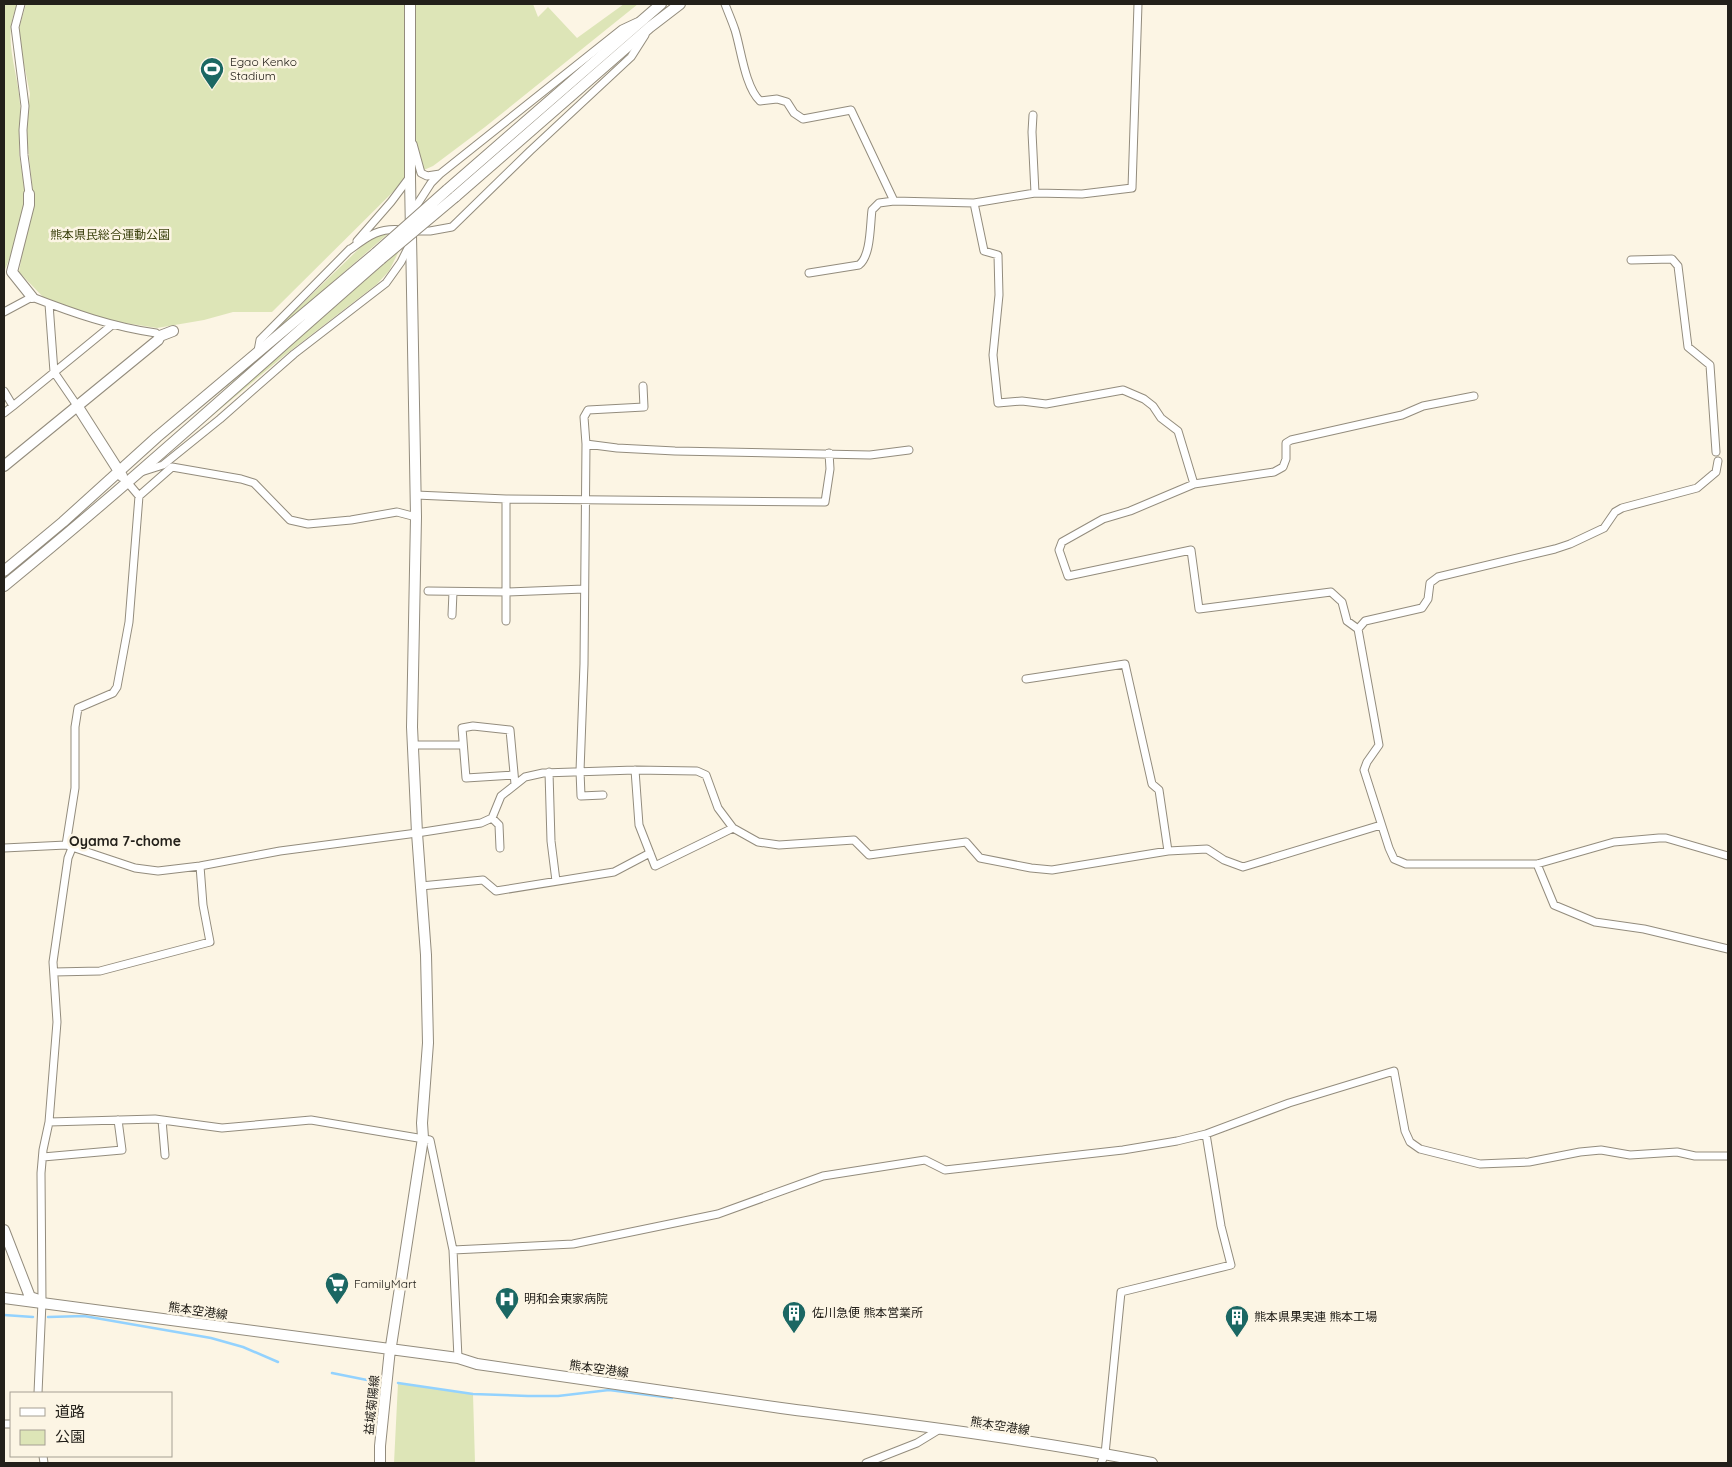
<svg xmlns="http://www.w3.org/2000/svg" width="1732" height="1467" font-family="Quicksand,'Noto Sans JP',sans-serif">
	<style>
		.green { fill: #dde5b7 }
		.lines { fill: none; stroke-linecap: round; stroke-linejoin: round }
		.stream { stroke: #93d2fe; stroke-width: 2.5 }
		.street-casing { stroke: #938c7d; stroke-width: 9 }
		.secondary-casing { stroke: #938c7d; stroke-width: 12 }
		.street { stroke: #fff; stroke-width: 7 }
		.secondary { stroke: #fff; stroke-width: 10 }
		.secondary-bridge-casing { stroke: #938c7d; stroke-width: 12; stroke-linecap: butt }
		.secondary-bridge { stroke: #fff; stroke-width: 10 }
		.labels { text-anchor: middle; stroke-width: 5; stroke-linejoin: round; paint-order: stroke }
		.poi-label { font-size: 12px; fill: #23201a; stroke: #fcf5e4; text-anchor: start }
		.park-label { font-size: 12px; fill: #3b410e; stroke: #fcf5e4 }
		.street-label { font-size: 12px; fill: #23201a; stroke: #fcf5e4 }
		.neighbourhood-label { font-size: 14px; font-weight: bold; fill: #23201a; stroke: #fcf5e4 }
	</style>
	<rect width="100%" height="100%" fill="#fcf5e4"/>
	<path class="green" d="M4 4H18C1 36 18 70 20 104 21 119 19 134 19 150 20 166 25 182 25 199 26 210 10 261 4 271Z
		M26 4H533L538 17 548 7 577 38 624 4H638L485 127 433 166 408 177 272 312H233L204 320 157 328 113 321 72 309 45 299 19 272 33 193 26 130 30 94 25 69 18 44V32Z
		M391 231 270 337H268L369 239 377 234Z
		M399 251 389 271 377 284 285 355 158 461Z
		M363 270 249 368 145 453Z
		M398 1383 473 1394 475 1463H394Z"/>
	<g class="lines">
		<path class="stream" d="M4 1315 33 1317
			M48 1317 84 1316 211 1338 243 1347 278 1362
			M332 1373 377 1382
			M398 1383 473 1394 528 1396H558L609 1390 672 1398"/>
		<g class="street-casing">
			<path id="street" d="M21 4 15 27 25 106 23 130 24 155 29 194
				M725 4C728 12 732 21 735 30 741 49 745 87 760 101L777 99 787 102 794 113 803 119 851 110 894 201 974 203 1035 193 1082 194 1132 188 1138 4
				M1033 115 1032 132 1035 193
				M413 144 421 173 427 176 440 174 622 29 637 22
				M974 203 984 251 998 255 999 295 993 355 998 403 1022 401 1046 404 1123 390 1144 399 1153 406 1161 418 1178 431 1194 484
				M411 214 431 183 440 174
				M414 231H430L452 227 530 151 631 57 645 35
				M357 241 391 202 409 178
				M348 251C367 237 378 227 403 230
				M1631 260 1672 259 1678 266 1688 347 1710 365 1716 452
				M809 273 859 265C871 256 870 225 872 210L879 203 894 201
				M49 304 54 372 78 407
				M4 312 32 297C73 313 113 327 156 333L160 336
				M258 351 260 340 350 249
				M4 391 13 406 112 325
				M1474 396 1423 406 1402 415 1291 440 1286 443V459L1283 467 1274 472 1194 484 1130 511 1103 519 1062 542 1059 550 1068 576 1191 550 1199 609 1331 592 1342 602 1347 621 1358 629 1379 745 1367 762 1364 770 1389 848 1394 859 1406 864H1537L1614 842 1659 838H1666L1728 856
				M4 413 13 406
				M586 444 617 448 675 451 870 455 909 450
				M141 472 163 465 220 419 294 354 386 283 401 262 410 244
				M128 483 139 496 172 467 241 479 254 483 290 520 308 524 351 520 397 512 416 517
				M416 495 506 499 825 502 830 469 829 453
				M428 591 507 592 584 589
				M452 615 453 592
				M506 621V499
				M1358 629 1365 621 1422 608 1428 599 1430 583 1438 577 1555 549 1570 544 1604 528 1615 512 1622 508 1697 488 1716 472 1718 461
				M1026 679 1125 664 1152 784 1159 790 1168 851
				M413 745H463
				M635 770 639 825 655 866 733 828
				M549 772 551 841 556 881
				M514 775 466 778 462 728 473 726 510 730 515 784
				M603 795 581 796 580 771 584 664 586 444 584 417 588 410 644 407 643 386
				M492 818 499 825 500 848
				M66 845 75 788V727L78 708 113 693 117 687 129 622 139 496
				M4 848 66 845 135 868 158 871 200 866 280 851 417 833 481 823 492 818 501 796 525 777 543 773 635 770 697 771 706 775 718 808 733 828 758 842 779 845 854 840 869 855 966 842 980 858 1031 868 1052 870 1168 851 1207 849 1224 860 1243 867 1381 825
				M1537 864 1554 905 1595 922 1644 929 1728 949
				M421 886 483 880 496 891 614 872 650 853
				M54 972 100 971 210 942 203 905 200 866
				M162 1120 165 1155
				M49 1122 155 1119 222 1128 311 1120 430 1140 453 1250 458 1358
				M43 1157 122 1150 118 1120
				M453 1250 573 1244 718 1214 823 1176 925 1160 945 1170 1123 1150 1177 1141 1206 1134 1289 1103 1394 1071 1405 1131 1410 1142 1420 1149 1480 1164 1529 1162 1580 1152 1601 1150 1630 1155 1677 1152 1695 1156H1728
				M38 1393 42 1302 41 1173 43 1150 49 1122 57 1022 53 962 68 858 72 848
				M4 1424H11
				M43 1456 44 1463
				M866 1463 917 1443 940 1429
				M1101 1463 1105 1454 1121 1292 1231 1265 1221 1226 1206 1134"/>
		</g>
		<g class="secondary-casing">
			<path id="secondary" d="M447 190 661 4
				M29 194V205L12 272 32 297
				M455 197 650 27 680 4
				M78 407 122 476
				M4 466 158 340 160 336 173 331
				M4 571 63 522 157 437 376 253
				M4 586C133 481 256 368 381 259
				M4 1230 30 1297 39 1300
				M4 1298 458 1358 477 1364C579 1379 680 1394 781 1408 905 1424 1030 1439 1152 1463
				M391 1346 423 1138 422 1123 428 1043 426 955 417 833 412 727 416 517 410 178V4
				M380 1463V1446L390 1349"/>
		</g>
		<use href="#street" class="street"/>
		<use href="#secondary" class="secondary"/>
		<g class="secondary-bridge-casing">
			<path id="secondary-bridge" d="M376 253 447 190
				M381 259 455 197"/>
		</g>
		<use href="#secondary-bridge" class="secondary-bridge"/>
	</g>
	<defs>
		<g id="stadium-pin" transform="scale(1.25)"><path d="M0 17L-7.5 6A9.5 9.5 0 1 1 7.5 6Z" fill="#1b6763" stroke="#fcf5e4"/><path d="M0-5a6.5 5 0 1 0 0 10a6.5 5 0 1 0 0-10ZM-3.5-1.8h7v3.6h-7Z" fill="#fff"/></g>
		<g id="supermarket-pin" transform="scale(1.25)"><path d="M0 17L-7.5 6A9.5 9.5 0 1 1 7.5 6Z" fill="#1b6763" stroke="#fcf5e4"/><path d="M-6-5.5h2.5l.6 2H6L4.5 2H-2.5L-4.4-4H-6ZM-1.5 3.2a1.3 1.3 0 1 0 .1 0ZM3 3.2a1.3 1.3 0 1 0 .1 0Z" fill="#fff"/></g>
		<g id="hospital-pin" transform="scale(1.25)"><path d="M0 17L-7.5 6A9.5 9.5 0 1 1 7.5 6Z" fill="#1b6763" stroke="#fcf5e4"/><path d="M-5-5h3v3.5h4V-5h3V5h-3V1.5h-4V5h-3Z" fill="#fff"/></g>
		<g id="building-pin" transform="scale(1.25)"><path d="M0 17L-7.5 6A9.5 9.5 0 1 1 7.5 6Z" fill="#1b6763" stroke="#fcf5e4"/><path d="M-4-6H4V6H1V3H-1V6H-4ZM-2.5-4.3h1.7v1.8h-1.7ZM.8-4.3h1.7v1.8H.8ZM-2.5-1h1.7V.8h-1.7ZM.8-1h1.7V.8H.8Z" fill="#fff"/></g>
	</defs>
	<g fill-rule="evenodd">
		<use href="#stadium-pin" x="212" y="69"/>
		<use href="#supermarket-pin" x="337" y="1284"/>
		<use href="#hospital-pin" x="507" y="1299"/>
		<use href="#building-pin" x="794" y="1313"/>
		<use href="#building-pin" x="1237" y="1317"/>
	</g>
	<g class="labels">
		<g class="poi-label">
			<text x="230" y="66">Egao Kenko<tspan x="230" dy="14">Stadium</tspan></text>
			<text x="354" y="1288">FamilyMart</text>
			<text x="524" y="1303">明和会東家病院</text>
			<text x="812" y="1317">佐川急便 熊本営業所</text>
			<text x="1254" y="1321">熊本県果実連 熊本工場</text>
		</g>
		<g class="park-label">
			<text x="110" y="239">熊本県民総合運動公園</text>
		</g>
		<g class="street-label">
			<text transform="translate(198 1311) rotate(8)" y="4">熊本空港線</text>
			<text transform="translate(599 1369) rotate(8)" y="4">熊本空港線</text>
			<text transform="translate(372 1405) rotate(-84)" y="4">益城菊陽線</text>
			<text transform="translate(1000 1426) rotate(9)" y="4">熊本空港線</text>
		</g>
		<g class="neighbourhood-label">
			<text x="125" y="846">Oyama 7-chome</text>
		</g>
	</g>
	<rect width="1732" height="1467" fill="none" stroke="#23201a" stroke-width="10"/>
	<rect x="10" y="1392" width="162" height="65" fill="#fcf5e4" stroke="#a5a093"/>
	<rect x="20" y="1408" width="25" height="8" fill="#ffffff" stroke="#a5a093"/>
	<text x="55" y="1417" font-size="15" fill="#23201a">道路</text>
	<rect x="20" y="1430" width="25" height="15" fill="#dde5b7" stroke="#a5a093"/>
	<text x="55" y="1442" font-size="15" fill="#23201a">公園</text>
</svg>
